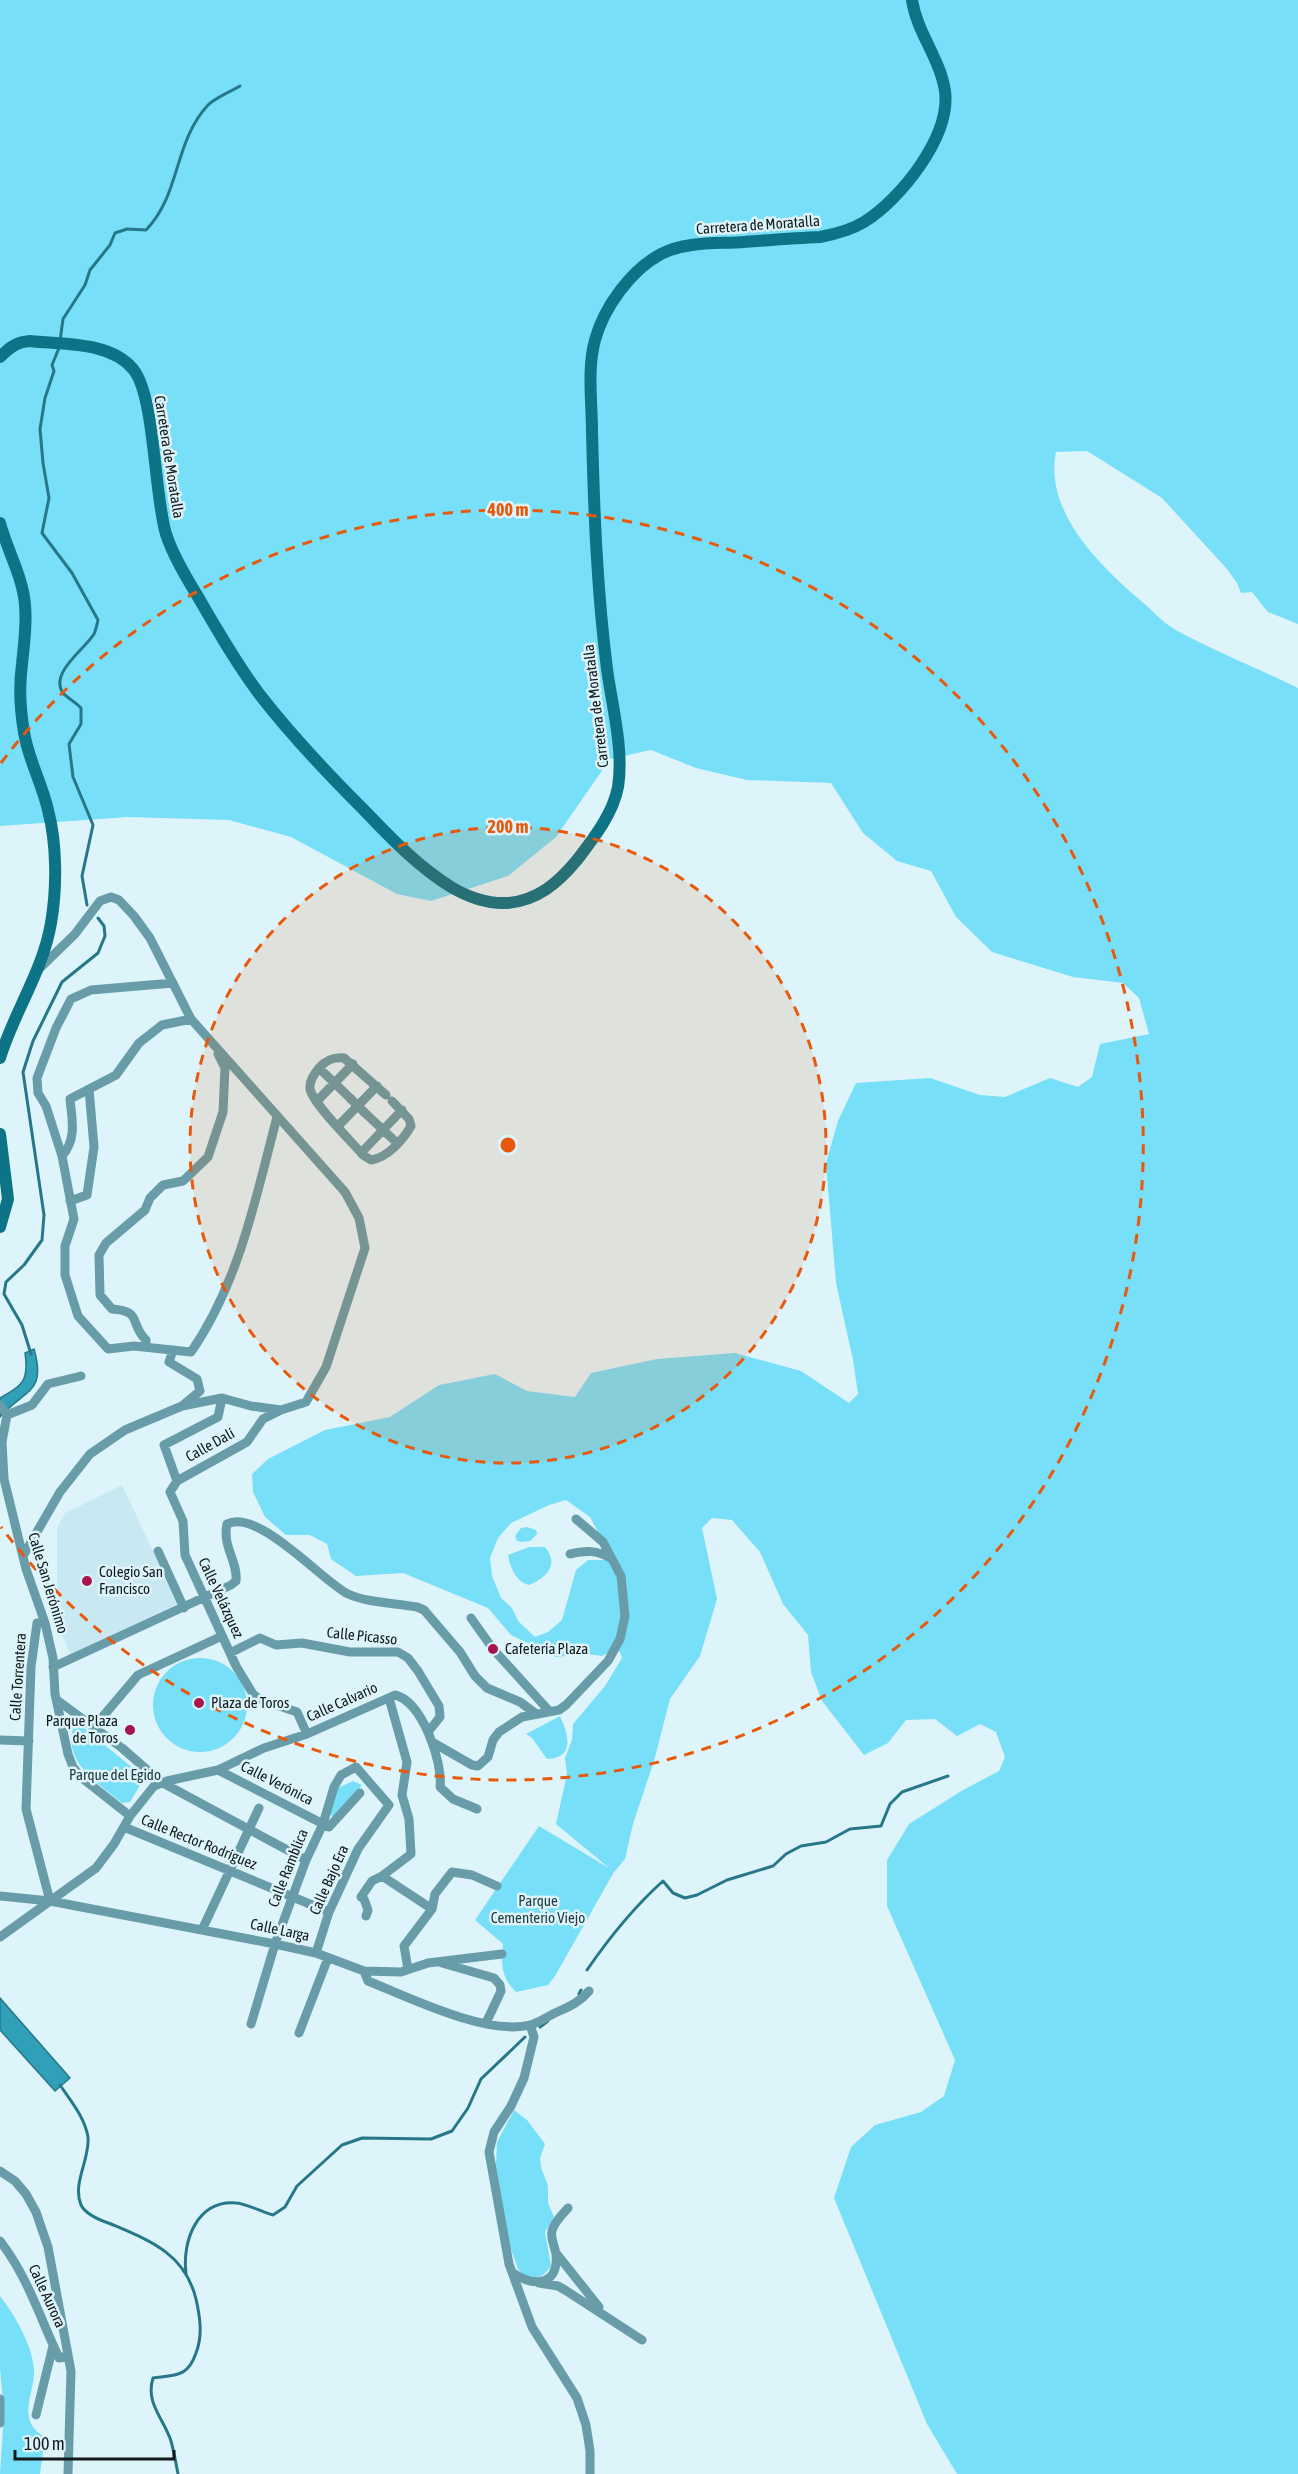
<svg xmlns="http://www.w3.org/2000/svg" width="1298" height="2474" font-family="'Asap Condensed',sans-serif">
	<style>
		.built { fill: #c9e9f2 }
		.green { fill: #78dff8; fill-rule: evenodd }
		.water { fill: #2fa0b8; stroke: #267889; stroke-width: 1.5 }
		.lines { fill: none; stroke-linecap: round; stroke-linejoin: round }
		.stream { stroke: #267889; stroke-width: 3 }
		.minor { stroke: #689ca9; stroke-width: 9 }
		.secondary { stroke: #0d7386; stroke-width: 12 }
		.minor-bridge { stroke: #689ca9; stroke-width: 9 }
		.ring { fill: none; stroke: #e8590c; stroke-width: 3; stroke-dasharray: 10 8 }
		.poi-dot { fill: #a7154f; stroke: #ddf4fa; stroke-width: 2 }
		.labels { text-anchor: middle; stroke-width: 5; stroke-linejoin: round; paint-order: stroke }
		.street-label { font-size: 15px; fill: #121a1c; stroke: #ddf4fa }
		.poi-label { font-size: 15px; fill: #121a1c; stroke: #ddf4fa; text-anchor: start }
		.park-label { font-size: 15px; fill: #223a40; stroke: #ddf4fa }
		.centre { fill: #e8590c; stroke: #ddf4fa; stroke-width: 3 }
		.ring-label { font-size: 18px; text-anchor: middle; font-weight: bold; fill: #e8590c; stroke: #ddf4fa; stroke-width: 5; stroke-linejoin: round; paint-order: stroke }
	</style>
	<rect width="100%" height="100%" fill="#ddf4fa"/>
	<path class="built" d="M122 1485 178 1604 70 1654 57 1623V1528L65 1513Z"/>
	<path class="green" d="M0 0H1298V624L1268 612 1252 592 1241 593 1237 583 1227 569 1162 498 1087 451 1056 452C1044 511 1099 565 1140 600 1151 609 1162 622 1174 629 1214 651 1257 668 1298 688V2474H957L927 2424 834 2198 851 2147 875 2125 921 2112 944 2096 955 2060 887 1906V1860L909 1824 963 1790 999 1771 1005 1757 996 1732 980 1724 957 1736 935 1719 906 1720 888 1743 864 1755 822 1701 811 1672 808 1635 783 1604 760 1552 732 1520 712 1518 702 1528 717 1599 700 1656 670 1699 654 1761 633 1824 625 1859 614 1872 555 1976 548 1985 516 1992C501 1978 501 1963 503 1944L475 1920 539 1826 609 1868 556 1824 567 1774 565 1758 572 1740 573 1724 605 1686 622 1658 620 1652 615 1649 602 1656 587 1654 556 1657 511 1635 488 1608 403 1573 356 1576 331 1559 327 1544 310 1535H286L265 1517 253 1492 252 1474 268 1459 325 1430 390 1417 439 1385 495 1374 527 1391 575 1397 591 1373 657 1359 735 1353 801 1371 849 1403 858 1394 853 1360 836 1283 826 1163 838 1121 856 1083 930 1078 980 1095 1005 1097 1050 1078 1078 1087 1092 1077 1100 1044 1149 1034 1139 998 1123 983 1073 977 992 952 956 917 931 871 897 861 863 833 831 783 747 780 696 768 651 750 610 759 556 837 508 876 431 901 397 894 291 837 229 820 128 817 0 826ZM566 1500 590 1517 613 1560H588L576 1570 562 1620 548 1632 535 1637 518 1621 512 1608 501 1598 492 1576 490 1558 498 1538 511 1523 549 1505Z
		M527 1527 536 1530 537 1534 530 1541 522 1542 517 1541 515 1536 521 1528Z
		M529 1547H545C560 1565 546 1578 529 1585 516 1582 510 1567 508 1555Z
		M153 1705a47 47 0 1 1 94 0a47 47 0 1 1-94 0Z
		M560 1716C568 1734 576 1758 547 1759L532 1738 526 1734Z
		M77 1726 83 1727 140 1774 142 1782 130 1802 122 1803C99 1784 63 1763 73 1728Z
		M353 1781 362 1785 334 1818 329 1813 338 1788Z
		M514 2110 527 2120 545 2144 540 2158 541 2167 548 2186V2203L554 2217 545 2232 551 2266C543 2278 538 2279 524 2276L518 2269 508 2241 496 2165 497 2142Z
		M0 2296C14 2314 32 2344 34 2369 35 2394 15 2421 45 2437L40 2474H0L4 2413 0 2369Z"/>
	<path class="water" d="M34 1349C47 1394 24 1389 0 1417V1398C23 1385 29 1381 25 1353Z
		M0 1998 70 2078 55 2091 0 2030Z"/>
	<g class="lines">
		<path class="stream" d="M60 341 63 319 85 285 90 270 110 245 115 233 127 229 146 230C181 194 173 143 208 105 216 97 230 92 240 86
			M59 348 52 365 54 371 45 398 40 429 43 463 49 498 42 533 72 573 98 620C97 624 96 630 94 634 85 649 49 673 63 693 67 698 76 702 81 708V724L69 744 73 777 93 825 82 876 87 905
			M31 1354 22 1325 4 1294 6 1282 24 1265 42 1240 44 1215 23 1072 33 1041 62 982 98 953 105 936 104 926 98 918
			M587 1970C609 1938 634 1907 663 1881L673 1893 685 1898 697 1895 727 1880 773 1866 786 1854 801 1846 826 1842 850 1829 881 1826 890 1804 902 1792 948 1776
			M579 1994 581 1990
			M540 2027 548 2021
			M60 2085C71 2101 85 2118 88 2137 90 2160 72 2183 81 2205 86 2215 102 2221 111 2224 151 2241 185 2254 196 2299 200 2317 203 2335 196 2353 188 2377 176 2375 153 2378 145 2403 164 2419 171 2441 174 2452 176 2463 178 2474
			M186 2273C182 2241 197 2200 236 2203 244 2203 263 2212 273 2215L285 2207 297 2186 342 2145 362 2138 431 2139 452 2131 468 2108 481 2079 525 2037"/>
		<path class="minor" d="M39 969 75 934 100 901 111 897 119 900 134 916 150 938 191 1019 345 1192 359 1218 365 1248 326 1367 306 1402 281 1410 251 1406 222 1398 182 1406
			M173 983 91 990 71 999 56 1028 37 1078 38 1093 46 1106 62 1156 74 1219 65 1246V1275L78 1316 108 1349 134 1346 191 1352C239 1283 256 1197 277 1117
			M319 1068 351 1099
			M386 1095 344 1058C333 1057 326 1060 319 1068 314 1074 309 1081 310 1089 313 1104 352 1142 363 1155L371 1160C387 1158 403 1140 411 1126L409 1119 392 1101
			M317 1101 353 1064
			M364 1112 397 1143
			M338 1126 377 1086
			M361 1153 402 1110
			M62 1156C77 1139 72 1120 70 1099L116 1075 139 1043 162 1025 191 1019
			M70 1201 87 1195 94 1147 89 1089
			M146 1347V1340C129 1324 143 1311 112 1309L100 1295 99 1255 106 1243 145 1210 150 1198 163 1185 183 1181 208 1157 223 1112 225 1068 218 1054
			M0 1405 7 1415 2 1442 4 1479 26 1569 45 1623 53 1658 55 1694 68 1754 73 1767 82 1778 130 1816
			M281 1410 263 1419 247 1442 177 1481 170 1492 183 1521 185 1555 236 1666 253 1694 259 1699 297 1712 307 1734
			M7 1415 32 1405 48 1384 81 1376
			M177 1481 164 1445 218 1417 222 1398
			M158 1551 184 1608
			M570 1554C587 1550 597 1550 612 1559
			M23 1556 60 1492 90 1454 125 1430 182 1406 200 1391 197 1379 169 1362 173 1350
			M471 1618 493 1649 550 1712
			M45 1623H37L31 1667 26 1809 50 1901
			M230 1653 260 1638 276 1645 302 1643 350 1652H398L408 1658 418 1671 439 1706 440 1717 428 1732
			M53 1667 231 1585 236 1581C238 1561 222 1547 227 1524 258 1508 322 1581 348 1594 368 1603 396 1603 417 1607L424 1610 460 1652 475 1676 487 1688 520 1702 535 1713
			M389 1698 407 1762 402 1795 409 1819 411 1854 382 1876 432 1909
			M57 1700 122 1748 161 1782 306 1860
			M94 1727 138 1675 222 1636
			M0 1740 29 1741
			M432 1742 472 1765 478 1766 488 1757 493 1740 499 1732 522 1717 559 1710 566 1705 608 1661 620 1639 625 1616 621 1576 603 1542 576 1519
			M218 1770 329 1827 360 1793
			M124 1827 329 1912
			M0 1896 50 1901 275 1944 316 1953 364 1971 401 1972 428 1963 502 1954
			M366 1916 368 1910 364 1899 361 1897 372 1881 382 1876
			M202 1930 259 1808
			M0 1937 96 1868 114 1844 130 1816 154 1786 167 1781 218 1770 264 1748 307 1734 395 1695C422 1701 443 1762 440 1787L453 1799 477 1809
			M442 1963 494 1978 500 1985 501 1991 486 2023
			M408 1969 404 1946 432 1909 435 1894 452 1872 472 1875 497 1886
			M364 1971 368 1981C408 1997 487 2036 530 2025 538 2023 547 2017 555 2013 568 2007 579 2003 589 1991
			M251 2024 275 1944 306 1860 323 1824 334 1787 341 1775 356 1767 389 1805 358 1849 329 1912 316 1953
			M530 2025 534 2037 524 2078 511 2106 494 2132 489 2152 509 2264 532 2327 577 2398 586 2425 590 2451V2474
			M299 2033 328 1958
			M0 2171 15 2181 26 2194 36 2212 48 2247 71 2371 68 2474
			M0 2241C28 2277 40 2318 59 2358L68 2356
			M556 2253 599 2307
			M513 2273C534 2287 559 2286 556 2254 555 2246 550 2239 552 2231 554 2222 562 2215 568 2208
			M539 2283 558 2286 565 2290 642 2340
			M0 2399V2423
			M36 2415 53 2346"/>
		<path class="secondary" d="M0 357C9 348 16 342 30 341 63 345 110 341 133 369 155 395 154 495 166 534 174 558 188 580 201 602 219 633 238 666 260 695 291 735 326 772 362 808 389 836 417 866 451 887 468 897 486 904 507 903 537 901 558 883 577 860 593 839 613 814 618 787 624 750 612 706 607 669 597 590 594 512 592 432 592 402 587 369 595 340 604 307 631 270 661 254 686 241 717 244 744 242 770 240 795 238 820 237 836 234 851 230 864 222 901 199 951 136 945 91 940 58 917 33 912 0
			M0 523C7 550 23 577 25 605 27 625 24 644 22 664 19 686 20 709 24 732 28 759 42 783 48 810 57 844 57 888 51 923 43 971 14 1012 0 1058
			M0 1134 8 1199 0 1227"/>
		<path class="minor-bridge" d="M351 1099 364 1112"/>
	</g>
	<circle cx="508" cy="1145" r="318" fill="#e8590c" fill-opacity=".12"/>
	<g class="ring">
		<circle cx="508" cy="1145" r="318"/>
		<path d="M1 763A635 635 0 1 1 1 1527"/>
	</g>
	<g class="poi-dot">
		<circle cx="87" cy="1581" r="6"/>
		<circle cx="493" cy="1649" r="6"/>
		<circle cx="199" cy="1703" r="6"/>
		<circle cx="130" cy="1730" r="6"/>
	</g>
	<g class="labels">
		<g class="street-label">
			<text transform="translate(758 225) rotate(-4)" y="5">Carretera de Moratalla</text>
			<text transform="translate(169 457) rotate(81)" y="5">Carretera de Moratalla</text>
			<text transform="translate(596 706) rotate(-97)" y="5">Carretera de Moratalla</text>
			<text transform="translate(210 1445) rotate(-29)" y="5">Calle Dalí</text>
			<text transform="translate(48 1583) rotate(73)" y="5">Calle San Jerónimo</text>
			<text transform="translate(221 1598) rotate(65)" y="5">Calle Velázquez</text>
			<text transform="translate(362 1636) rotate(6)" y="5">Calle Picasso</text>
			<text transform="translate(18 1677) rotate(-86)" y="5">Calle Torrentera</text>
			<text transform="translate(342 1702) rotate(-24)" y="5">Calle Calvario</text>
			<text transform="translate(277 1783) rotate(27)" y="5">Calle Verónica</text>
			<text transform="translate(199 1842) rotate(22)" y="5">Calle Rector Rodríguez</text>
			<text transform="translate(288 1868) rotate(-68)" y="5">Calle Ramblica</text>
			<text transform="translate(329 1880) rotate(-66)" y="5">Calle Bajo Era</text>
			<text transform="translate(280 1930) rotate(12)" y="5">Calle Larga</text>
			<text transform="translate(47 2296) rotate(65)" y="5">Calle Aurora</text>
		</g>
		<g class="poi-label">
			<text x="99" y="1577">Colegio San<tspan x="99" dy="17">Francisco</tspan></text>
			<text x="505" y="1654">Cafetería Plaza</text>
			<text x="211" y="1708">Plaza de Toros</text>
			<text x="118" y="1726" text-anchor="end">Parque Plaza<tspan x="118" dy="17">de Toros</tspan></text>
		</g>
		<g class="park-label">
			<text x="115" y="1780">Parque del Egido</text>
			<text x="538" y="1906">Parque<tspan x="538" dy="17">Cementerio Viejo</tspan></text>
		</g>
	</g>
	<circle cx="508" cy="1145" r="9" class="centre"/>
	<g class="ring-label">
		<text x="508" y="516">400 m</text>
		<text x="508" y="833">200 m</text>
	</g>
	<path d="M15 2450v9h159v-9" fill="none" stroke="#121a1c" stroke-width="3"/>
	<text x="24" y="2450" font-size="18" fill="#121a1c" stroke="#ddf4fa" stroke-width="4.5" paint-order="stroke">100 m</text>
</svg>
